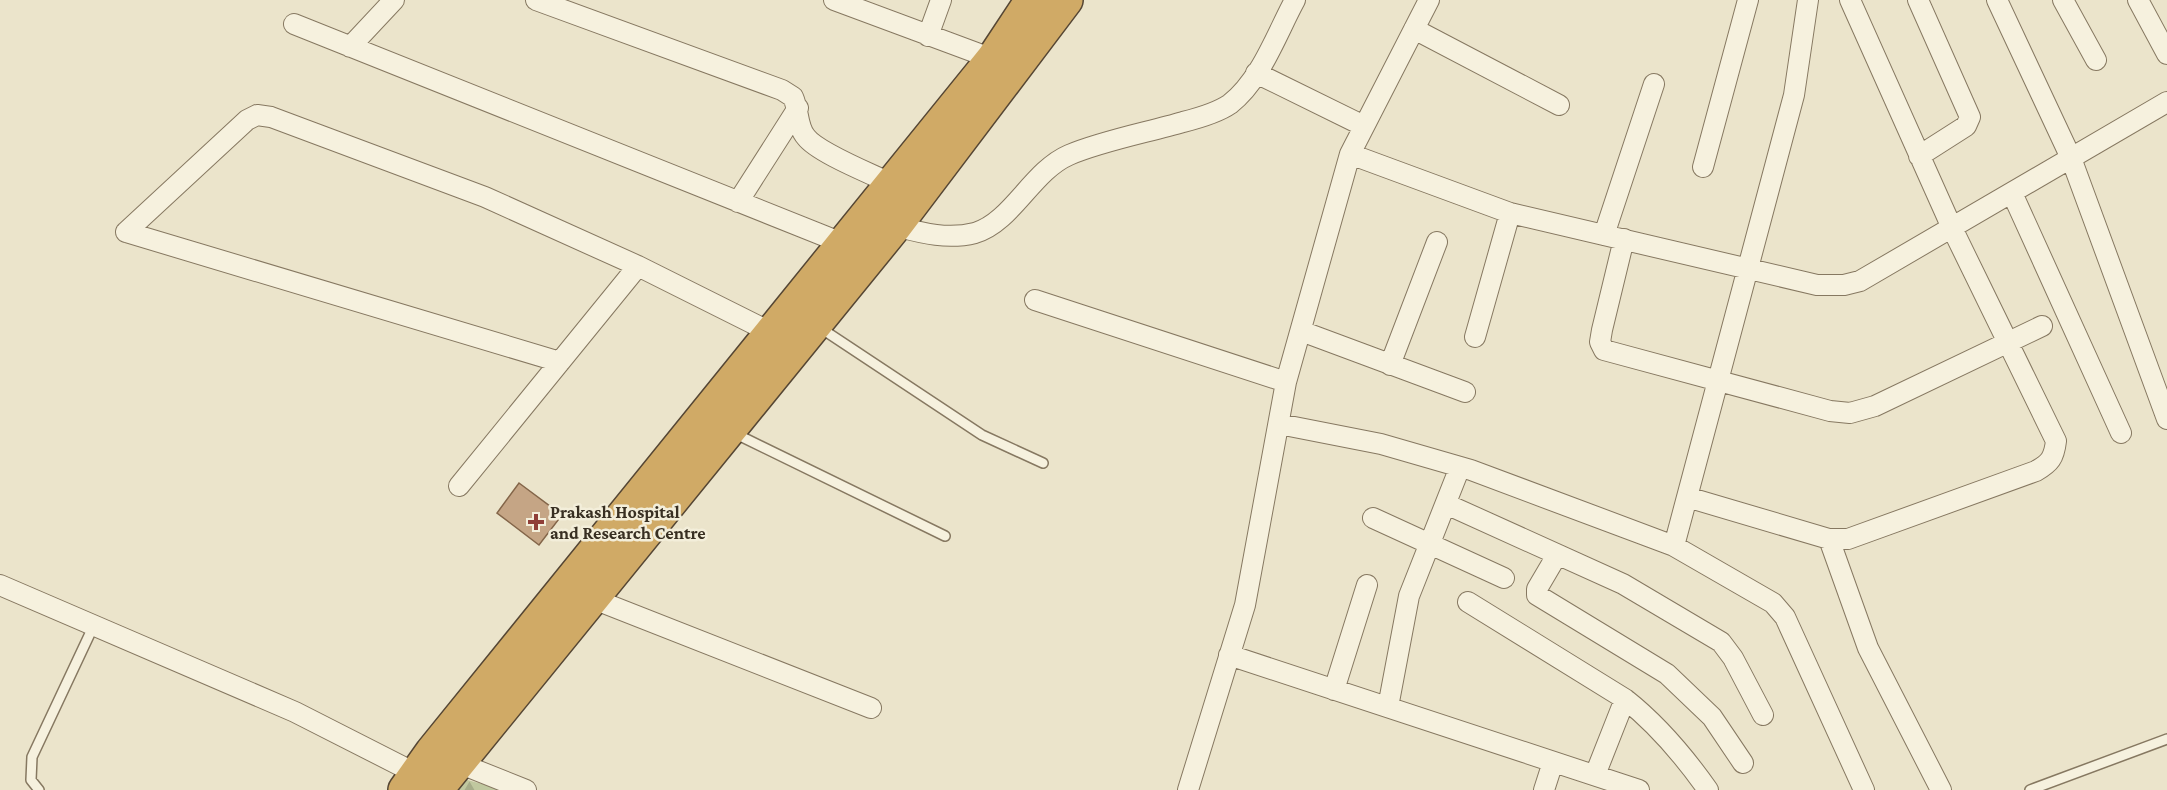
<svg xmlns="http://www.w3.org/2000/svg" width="2167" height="790" font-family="'Crimson Pro',serif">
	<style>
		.forest { fill: url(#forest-firs) }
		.building { fill: #c5a585; stroke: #836549; stroke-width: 1.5 }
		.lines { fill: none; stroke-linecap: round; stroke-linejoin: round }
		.lane-casing { stroke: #867861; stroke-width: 12 }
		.street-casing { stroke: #867861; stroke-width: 22 }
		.highway-casing { stroke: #554634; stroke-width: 36 }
		.lane { stroke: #f6f1de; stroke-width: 9 }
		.street { stroke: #f6f1de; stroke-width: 20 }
		.highway { stroke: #d0aa66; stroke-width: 33 }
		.poi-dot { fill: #8f3e37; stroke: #f3eeda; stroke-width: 2 }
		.labels { text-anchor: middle; stroke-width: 5; stroke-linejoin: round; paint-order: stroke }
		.poi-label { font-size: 18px; font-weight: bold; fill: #382f22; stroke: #f3eeda; text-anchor: start }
	</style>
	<defs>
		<pattern id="forest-firs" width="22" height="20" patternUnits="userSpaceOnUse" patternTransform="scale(1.5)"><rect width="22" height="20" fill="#c0c89f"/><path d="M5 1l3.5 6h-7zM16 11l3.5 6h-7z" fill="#a6ac89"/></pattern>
	</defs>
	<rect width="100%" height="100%" fill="#ebe4cb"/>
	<path class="forest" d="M456 777 505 790H444Z"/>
	<path class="building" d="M519 483 562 515 539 545 497 513Z"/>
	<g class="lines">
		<g class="lane-casing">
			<path id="lane" d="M819 327 982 435 1043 463
				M734 433 945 536
				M39 790 31 780 32 757 94 625
				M2030 790 2167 739"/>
		</g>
		<g class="street-casing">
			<path id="street" d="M536 0 782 90 793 97C799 110 797 127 806 137 818 153 872 174 892 184
				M834 0 1001 62
				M1918 0 1970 117 1966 126 1919 156
				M1997 0 2071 158 2167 419
				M2063 0 2096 60
				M2138 0 2167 54
				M294 24 852 247
				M1414 29 1559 105
				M928 36 941 0
				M350 47 394 0
				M1256 73 1364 126
				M1350 154 1510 213 1817 285H1844L1860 281 2167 102
				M1703 167 1748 0
				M2012 193 2121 433
				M738 202 798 108
				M895 226C922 233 947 240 975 233 1012 222 1032 171 1069 155 1101 141 1149 132 1183 122 1199 118 1217 113 1230 104 1261 80 1277 33 1295 0
				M126 232 247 120 257 115 271 117 485 197 638 266 772 333
				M126 232 560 362
				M1604 235 1654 84
				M1624 239 1602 330 1600 342 1604 350 1830 411 1850 413 1875 406 2042 326
				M1035 300 1286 382
				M1301 331 1465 392
				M1475 337 1510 213
				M1390 365 1437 242
				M1279 424 1381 444 1471 470 1674 546 1773 603 1785 617 1864 790
				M459 486 638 266
				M1687 497 1829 539H1848L2036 471C2050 463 2054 458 2056 441L1952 228 1850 0
				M1446 504 1623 584 1721 642 1733 658 1763 715
				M1373 518 1504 578
				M1829 539 1868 648 1941 790
				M1674 546 1794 95 1808 0
				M1557 555 1537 589V595L1667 674 1712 717 1743 763
				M0 585 295 712 415 773
				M591 598 871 708
				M1468 602 1625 699C1658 725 1684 756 1708 790
				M1229 655 1639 790
				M1334 690 1367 585
				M1388 707 1409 596 1460 467
				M451 760 526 790
				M1595 775 1625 699
				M1188 790 1245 605 1286 382 1350 154 1429 0
				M1544 790 1553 762"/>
		</g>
		<g class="highway-casing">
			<path id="highway" d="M405 790 432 752 993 59 1032 0
				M436 790 895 226 1066 0"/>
		</g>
		<use href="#lane" class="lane"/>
		<use href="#street" class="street"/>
		<use href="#highway" class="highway"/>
	</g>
	<path class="poi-dot" d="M533 513h6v6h6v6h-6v6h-6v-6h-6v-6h6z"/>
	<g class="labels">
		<g class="poi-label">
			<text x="550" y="518">Prakash Hospital<tspan x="550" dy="21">and Research Centre</tspan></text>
		</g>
	</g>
</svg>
